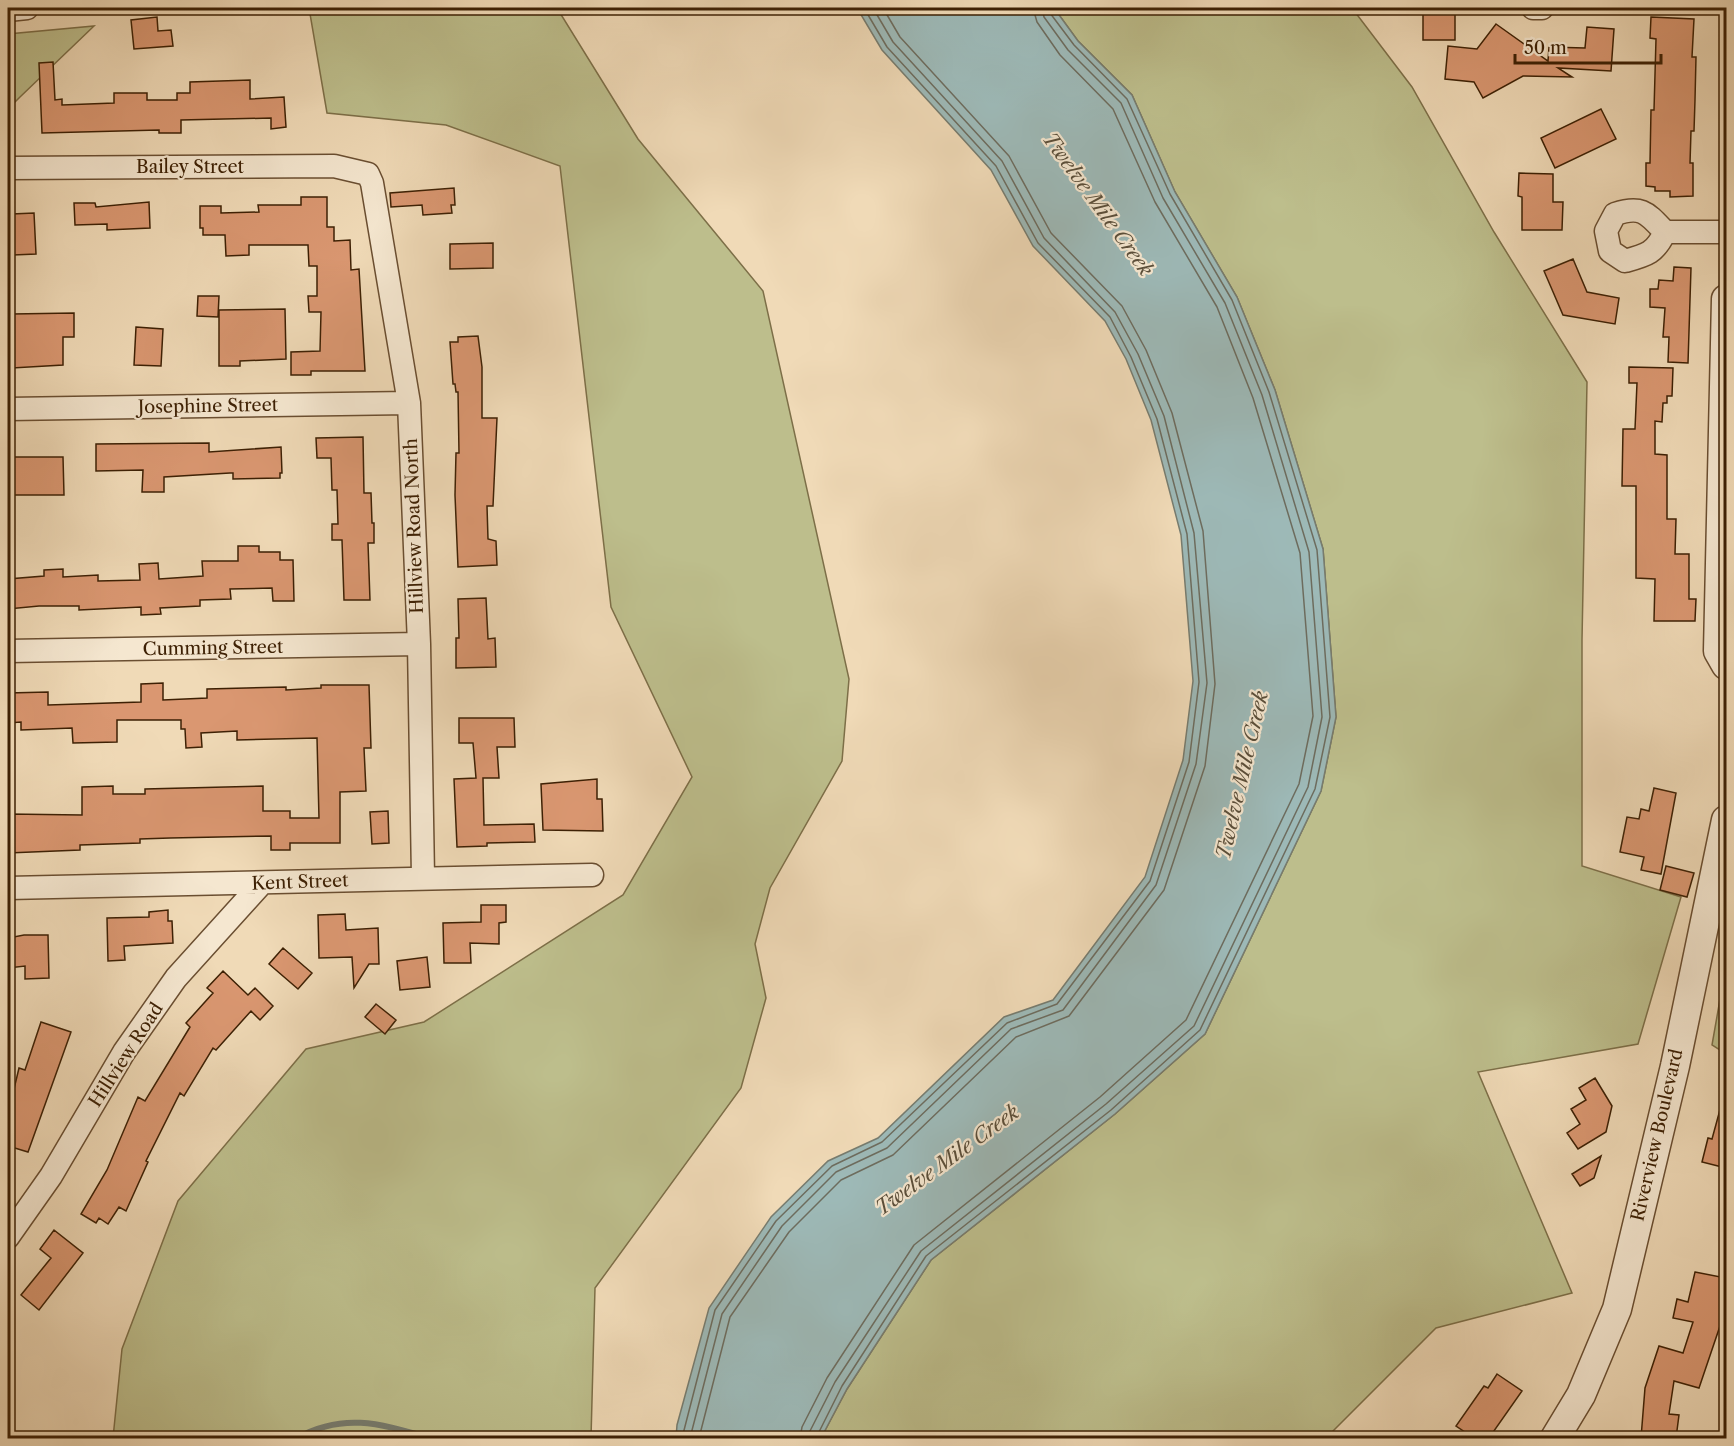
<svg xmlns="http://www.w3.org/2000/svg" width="1734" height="1446" font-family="'Libre Caslon Text',serif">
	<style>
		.green { fill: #bdbe8c; stroke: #7d6f48; stroke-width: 1.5 }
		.water { fill: #9db9b7; stroke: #777c6f; stroke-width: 1.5 }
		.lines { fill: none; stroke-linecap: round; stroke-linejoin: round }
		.shore { stroke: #6d6c5e; stroke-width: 1.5 }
		.stream { stroke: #777c6f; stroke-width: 6 }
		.building { fill: #da9771; stroke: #3d2004; stroke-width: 1.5 }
		.minor-casing { stroke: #6a4e31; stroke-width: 25 }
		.tertiary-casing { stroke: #6a4e31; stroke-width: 31 }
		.minor { stroke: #f5e7d0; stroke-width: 22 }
		.tertiary { stroke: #f5e7d0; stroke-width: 28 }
		.labels { text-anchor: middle; stroke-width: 4.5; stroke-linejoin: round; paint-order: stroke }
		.street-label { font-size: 18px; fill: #3d2004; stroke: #f5e7d0 }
		.water-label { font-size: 20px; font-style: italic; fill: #5a4e3a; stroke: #f5e7d0 }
	</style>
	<rect width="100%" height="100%" fill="#f0dab7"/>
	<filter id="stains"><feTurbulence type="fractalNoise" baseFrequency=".00333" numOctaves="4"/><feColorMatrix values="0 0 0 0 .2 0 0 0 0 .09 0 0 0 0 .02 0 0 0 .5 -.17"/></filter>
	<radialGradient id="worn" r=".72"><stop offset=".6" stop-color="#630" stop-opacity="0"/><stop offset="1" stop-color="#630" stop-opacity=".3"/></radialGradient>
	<path class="green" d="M309 8H557L638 139 763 291 849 679 842 761 770 888 755 944 766 998 741 1088 595 1288 591 1438H113L122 1349 178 1201 306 1049 424 1022 623 895 692 777 611 607 560 166 446 125 327 113Z
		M1054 8H1352L1412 87 1494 232 1587 382 1582 640V866L1681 897 1638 1044 1478 1072 1572 1293 1436 1328 1326 1438H821L847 1389 931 1260 1115 1114 1205 1034 1321 791 1336 717 1323 549 1275 390 1237 297 1175 192 1132 95 1078 41Z
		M94 26 20 97 8 109V34Z
		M1726 965V1054L1712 1045Z"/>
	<path class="water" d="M857 8H1054L1078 41 1132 95 1175 192 1237 297 1275 390 1323 549 1336 717 1321 791 1205 1034 1115 1114 931 1260 847 1389 821 1438H676L677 1425 709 1308 771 1217 828 1161 878 1138 1004 1017 1053 1000 1145 877 1183 760 1193 681 1181 535 1151 420 1126 359 1105 321 1033 246 991 170 882 50Z"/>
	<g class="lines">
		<path class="shore" d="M682 1438 715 1310 776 1221 832 1166 882 1142 1007 1023 1057 1004 1150 881 1189 762 1199 682 1187 534 1157 419 1131 357 1110 317 1038 243 996 166 887 47 864 8
			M690 1438 722 1314 782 1226 836 1172 887 1148 1011 1029 1063 1010 1156 885 1196 764 1207 683 1194 533 1164 416 1138 354 1115 312 1044 238 1002 161 893 42 873 8
			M699 1438 730 1317 789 1232 841 1180 893 1155 1016 1037 1069 1016 1164 890 1205 766 1215 684 1203 531 1172 413 1146 350 1122 306 1051 233 1009 156 900 37 883 8
			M800 1438 802 1427 827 1378 914 1245 1100 1097 1186 1020 1299 784 1313 716 1300 553 1253 398 1217 307 1155 202 1113 109 1060 55 1037 22 1033 8
			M809 1438 810 1431 835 1382 921 1251 1106 1104 1194 1026 1308 787 1322 717 1309 552 1262 395 1225 303 1163 198 1121 103 1068 50 1044 17 1042 8
			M816 1438 842 1386 926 1256 1111 1110 1200 1030 1315 789 1330 717 1317 550 1269 392 1232 300 1170 194 1127 99 1074 45 1050 13 1049 8"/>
		<path class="stream" d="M297 1438C344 1412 381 1424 430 1438"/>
	</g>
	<path class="building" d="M1423 8H1455V40H1423Z
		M157 17 158 31 171 30 173 46 134 49 131 20Z
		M1651 17 1694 19 1692 57H1696L1695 100 1694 131H1691L1690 163H1693V196L1670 197V191H1655V187L1646 186V163H1650L1651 110H1654L1656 39 1650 38Z
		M1496 24 1548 61 1549 47 1585 48 1587 27 1614 29 1611 71 1558 68 1572 77 1523 76 1483 98 1474 82 1445 79 1448 46 1477 49Z
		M53 62 55 100 62 99V105L114 103V93H147V100H177V93H190V82L250 80V99L284 97 286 127 271 129V118L181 120V133H159V130L42 133 39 63Z
		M1601 109 1616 139 1555 168 1541 138Z
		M1519 173 1553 174V202H1563L1562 230H1522V197L1518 196Z
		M454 188 455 205H451L452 213 423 215 422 205 391 207 390 193Z
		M301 197H327V227H334V241L350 240 351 270 359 269 365 371H311V375H291V352L320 351 321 312H309L308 296H317V266H309L308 245H249V255L226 256 225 235H203V228H200V206H221V213L259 212 258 205H301Z
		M149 202 150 228 107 230V224L75 225 74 203H95L96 207Z
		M34 213 36 254 13 255 12 214Z
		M493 243V268L450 269V244Z
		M1573 259 1587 292 1619 298 1615 324 1563 315 1544 271Z
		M1674 267 1691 268 1688 363 1668 362 1669 337H1663L1665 308 1650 307V289H1658L1659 280 1673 281Z
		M198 296H219L218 317 197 316Z
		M285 309 286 359 240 361V366H219V310Z
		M74 313V337H63V365L12 368V314Z
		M136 327 163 329 161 366 134 365Z
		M478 336 482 367V418H497L493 506H487L488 539 496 541 497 565 458 567 455 495 456 453H459L458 392H456L455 384H453L450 342H458V337Z
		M1629 367 1673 368 1672 396H1667V403H1663L1662 422 1655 421V454L1667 455V519H1676L1675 554H1689V599H1696L1695 621H1654L1655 579 1636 578V486H1622L1623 429H1635L1637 383H1629Z
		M363 437 364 493H371L372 523H374V543H368L370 600H344L342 540H332V524H338L337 490H332L331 458H317L316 438Z
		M209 443V452L281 447 282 473H280V478L233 479V473H230L164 477V492H142L143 470 96 471V444Z
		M8 457H63L64 495H8Z
		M238 546H259V552H280V560H293L294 601H273L272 588 230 589 231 599 200 600V606L160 608 161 614 141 615V607L79 610V606H39L8 609V579L44 576V570L63 569V577L98 575V581L140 580 139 564 158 563 159 579 203 576 202 561H238Z
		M486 598 488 639 495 638 496 667 456 668V638H459L458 599Z
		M163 683V700L207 698V689L286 687V690L321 688V685H369L371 748H364L366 791 340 792V843H290V850H271V836L170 838 140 839V843L80 845V850L8 853V814L82 815V787L113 786V794H145V789L263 786V811H290V818H319L317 738 237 740V731L201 733 202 747 186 748 185 729H181V720H117V742L73 743 72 728 21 730V722L8 723V693L48 692V705L141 702V684Z
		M459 718H514L515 747H497L499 778H483L484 825 534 824 535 842 487 843V846L457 847 454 779 476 778 473 743H459Z
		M597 779V799H602L603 831 543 830 541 784Z
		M1654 788 1676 793 1661 874 1641 870 1644 857 1620 852 1627 817 1639 819 1641 809 1649 811Z
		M388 811 389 843 372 844 370 812Z
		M1666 866 1694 873 1687 897 1660 890Z
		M481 905H506V922L499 923V944L470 943 471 963H444L443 923 481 922Z
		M168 910V921H172L173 943 124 946 125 960 108 961 107 918 149 917V912Z
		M345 914 346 930 378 928 379 964H369L354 988 352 957 319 958 318 915Z
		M24 935H48L49 978 25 979V966L8 968V938Z
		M283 948 312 973 298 989 269 964Z
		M427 957 430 987 400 990 397 961Z
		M223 971 248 995 255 988 273 1006 260 1020 251 1011 216 1050 213 1048 184 1096 180 1093 146 1161 148 1162 126 1211 119 1207 108 1224 99 1218 96 1223 81 1214 107 1170 138 1097 145 1101 190 1027 186 1023 213 993 207 988Z
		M376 1004 396 1020 385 1034 365 1017Z
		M41 1022 71 1032 28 1152 8 1146V1114L19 1068 25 1070Z
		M1595 1078 1612 1106 1606 1132 1578 1149 1567 1133 1580 1124 1571 1109 1586 1100 1579 1088Z
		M1721 1106H1726V1168L1702 1162 1708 1138 1712 1139Z
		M1601 1156 1594 1178 1580 1186 1572 1174Z
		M54 1230 83 1253 39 1310 21 1295 51 1258 40 1249Z
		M1695 1272 1726 1278 1721 1323 1699 1388 1674 1381 1669 1414 1679 1415 1676 1438H1641L1645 1388 1659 1346 1683 1353 1693 1322 1673 1318 1677 1299 1688 1302Z
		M1497 1374 1522 1391 1489 1438H1474L1456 1426 1484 1386 1488 1388Z"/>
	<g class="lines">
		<g class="minor-casing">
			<path id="minor" d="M1533 8H1542
				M8 10 27 8
				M8 168 334 166 368 174 372 183 409 403 419 644 423 877
				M1665 232C1655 253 1647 255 1625 261L1610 251 1606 231 1615 214C1642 205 1647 213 1665 232H1726
				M8 409 409 403
				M8 651 419 644
				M8 888 592 875
				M8 1237 51 1176 124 1052 176 978 261 884"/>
		</g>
		<g class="tertiary-casing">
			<path id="tertiary" d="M1726 299 1718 651 1726 665
				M1555 1438 1581 1395 1617 1309 1675 1066 1726 820"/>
		</g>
		<use href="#minor" class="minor"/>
		<use href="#tertiary" class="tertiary"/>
	</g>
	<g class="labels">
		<g class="street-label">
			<text x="190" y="173">Bailey Street</text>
			<text transform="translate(208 406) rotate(-1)" y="6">Josephine Street</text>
			<text transform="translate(414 526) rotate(-92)" y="6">Hillview Road North</text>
			<text transform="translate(213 648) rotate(-1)" y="6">Cumming Street</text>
			<text transform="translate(300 882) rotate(-2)" y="6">Kent Street</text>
			<text transform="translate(126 1055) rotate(-57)" y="6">Hillview Road</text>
			<text transform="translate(1657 1135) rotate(-77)" y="6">Riverview Boulevard</text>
		</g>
		<g class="water-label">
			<text transform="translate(1098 204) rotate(54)" y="7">Twelve Mile Creek</text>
			<text transform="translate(1242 775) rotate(-77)" y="7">Twelve Mile Creek</text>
			<text transform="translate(947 1160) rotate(-36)" y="7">Twelve Mile Creek</text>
		</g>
	</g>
	<rect width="1734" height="1446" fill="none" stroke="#f0dab7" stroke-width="30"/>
	<rect x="9" y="9" width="1716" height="1428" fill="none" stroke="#3d2004" stroke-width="3"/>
	<rect x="15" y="15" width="1704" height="1416" fill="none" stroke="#3d2004" stroke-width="1.5"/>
	<path d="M1515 54v9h146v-9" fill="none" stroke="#3d2004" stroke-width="3"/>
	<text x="1524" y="54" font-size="18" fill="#3d2004" stroke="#f5e7d0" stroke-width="4.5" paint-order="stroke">50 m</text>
	<rect width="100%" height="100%" filter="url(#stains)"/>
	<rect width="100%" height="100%" fill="url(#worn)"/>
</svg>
